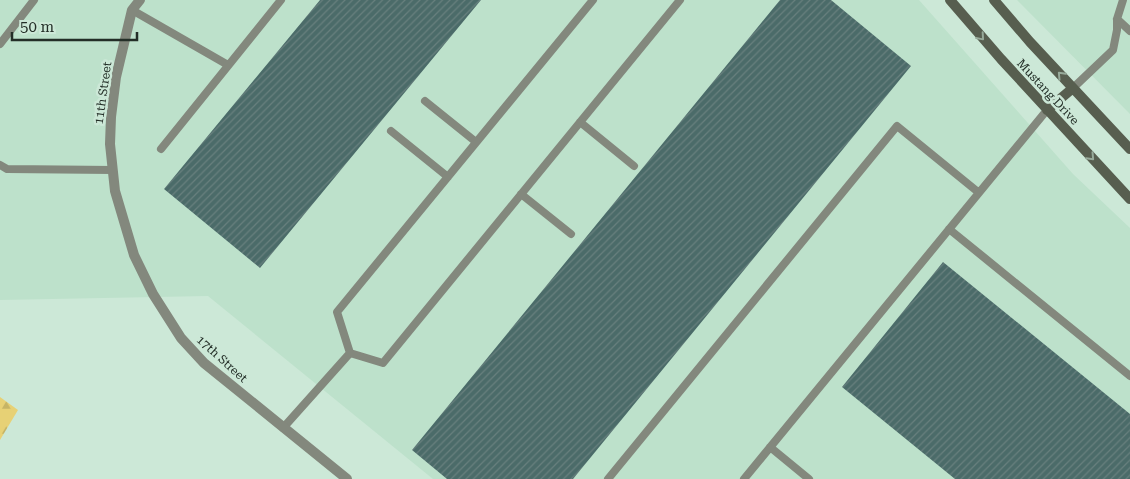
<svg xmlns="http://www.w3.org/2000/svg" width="1130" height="479" font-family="'Roboto Serif',serif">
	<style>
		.built { fill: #bde1cb }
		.forest { fill: url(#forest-firs) }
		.building { fill: url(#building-hatch) }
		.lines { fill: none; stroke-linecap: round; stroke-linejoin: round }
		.service { stroke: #83887d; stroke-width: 8 }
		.tertiary { stroke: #83887d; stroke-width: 10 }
		.secondary { stroke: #575e4f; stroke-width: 10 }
		.oneway { stroke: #97aa9a }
		.labels { text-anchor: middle; stroke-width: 5; stroke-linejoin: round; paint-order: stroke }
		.street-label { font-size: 12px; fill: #232e27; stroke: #cce8d7 }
	</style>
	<defs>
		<pattern id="forest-firs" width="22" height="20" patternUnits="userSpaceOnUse" patternTransform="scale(1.25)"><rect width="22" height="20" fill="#e7d175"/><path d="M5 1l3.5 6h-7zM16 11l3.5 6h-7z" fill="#c6b465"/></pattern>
		<pattern id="building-hatch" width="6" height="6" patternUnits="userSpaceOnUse" patternTransform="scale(1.25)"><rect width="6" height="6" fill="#4b6b69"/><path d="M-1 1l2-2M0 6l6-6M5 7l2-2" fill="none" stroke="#68807e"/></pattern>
	</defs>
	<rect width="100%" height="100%" fill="#cce8d7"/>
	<path class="built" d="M0 0H919L1073 174 1130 228V479H433L208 296 0 300Z
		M1017 0H1130V114Z"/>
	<path class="forest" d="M0 397 18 410 0 440Z"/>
	<path class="building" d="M320 0H481L260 268 164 189Z
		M780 0H831L911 66 573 479H447L412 450Z
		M943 262 1130 414V479H955L842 387Z"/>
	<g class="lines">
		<path class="service" d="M132 10 228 65
			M1117 19 1130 31
			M0 44 34 0
			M1073 88 1113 50 1117 30V19L1123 0
			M425 101 476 142
			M580 122 634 166
			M391 131 448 177
			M161 149 281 0
			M0 165 7 169 113 170
			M521 194 571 234
			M949 229 1130 376
			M350 353 383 363 680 0
			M283 428 350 353 337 312 593 0
			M770 447 809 479
			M608 479 897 126 978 192
			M744 479 1047 110"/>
		<path class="tertiary" d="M140 0 132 10 116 77 111 117 110 144 115 191 134 255 153 294 181 338 204 363 347 479"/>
		<path class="secondary" d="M950 0 1001 59 1130 199
			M994 0 1030 42 1130 149
			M1047 110 1073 88"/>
	</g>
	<defs><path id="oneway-chevron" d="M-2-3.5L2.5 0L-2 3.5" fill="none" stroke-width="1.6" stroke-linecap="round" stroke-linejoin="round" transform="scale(1.25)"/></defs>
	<g class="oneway">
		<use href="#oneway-chevron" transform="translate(981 37) rotate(49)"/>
		<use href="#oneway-chevron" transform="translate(1061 75) rotate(-133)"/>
		<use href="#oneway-chevron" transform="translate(1091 157) rotate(47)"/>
	</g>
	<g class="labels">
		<g class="street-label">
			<text transform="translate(1048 92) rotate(47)" y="4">Mustang Drive</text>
			<text transform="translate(103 93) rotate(-82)" y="4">11th Street</text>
			<text transform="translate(222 359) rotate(42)" y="4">17th Street</text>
		</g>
	</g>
	<path d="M12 32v8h125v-8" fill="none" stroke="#232e27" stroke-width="2.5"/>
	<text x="20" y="32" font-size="15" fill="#232e27" stroke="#cce8d7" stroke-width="4" paint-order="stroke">50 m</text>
</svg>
